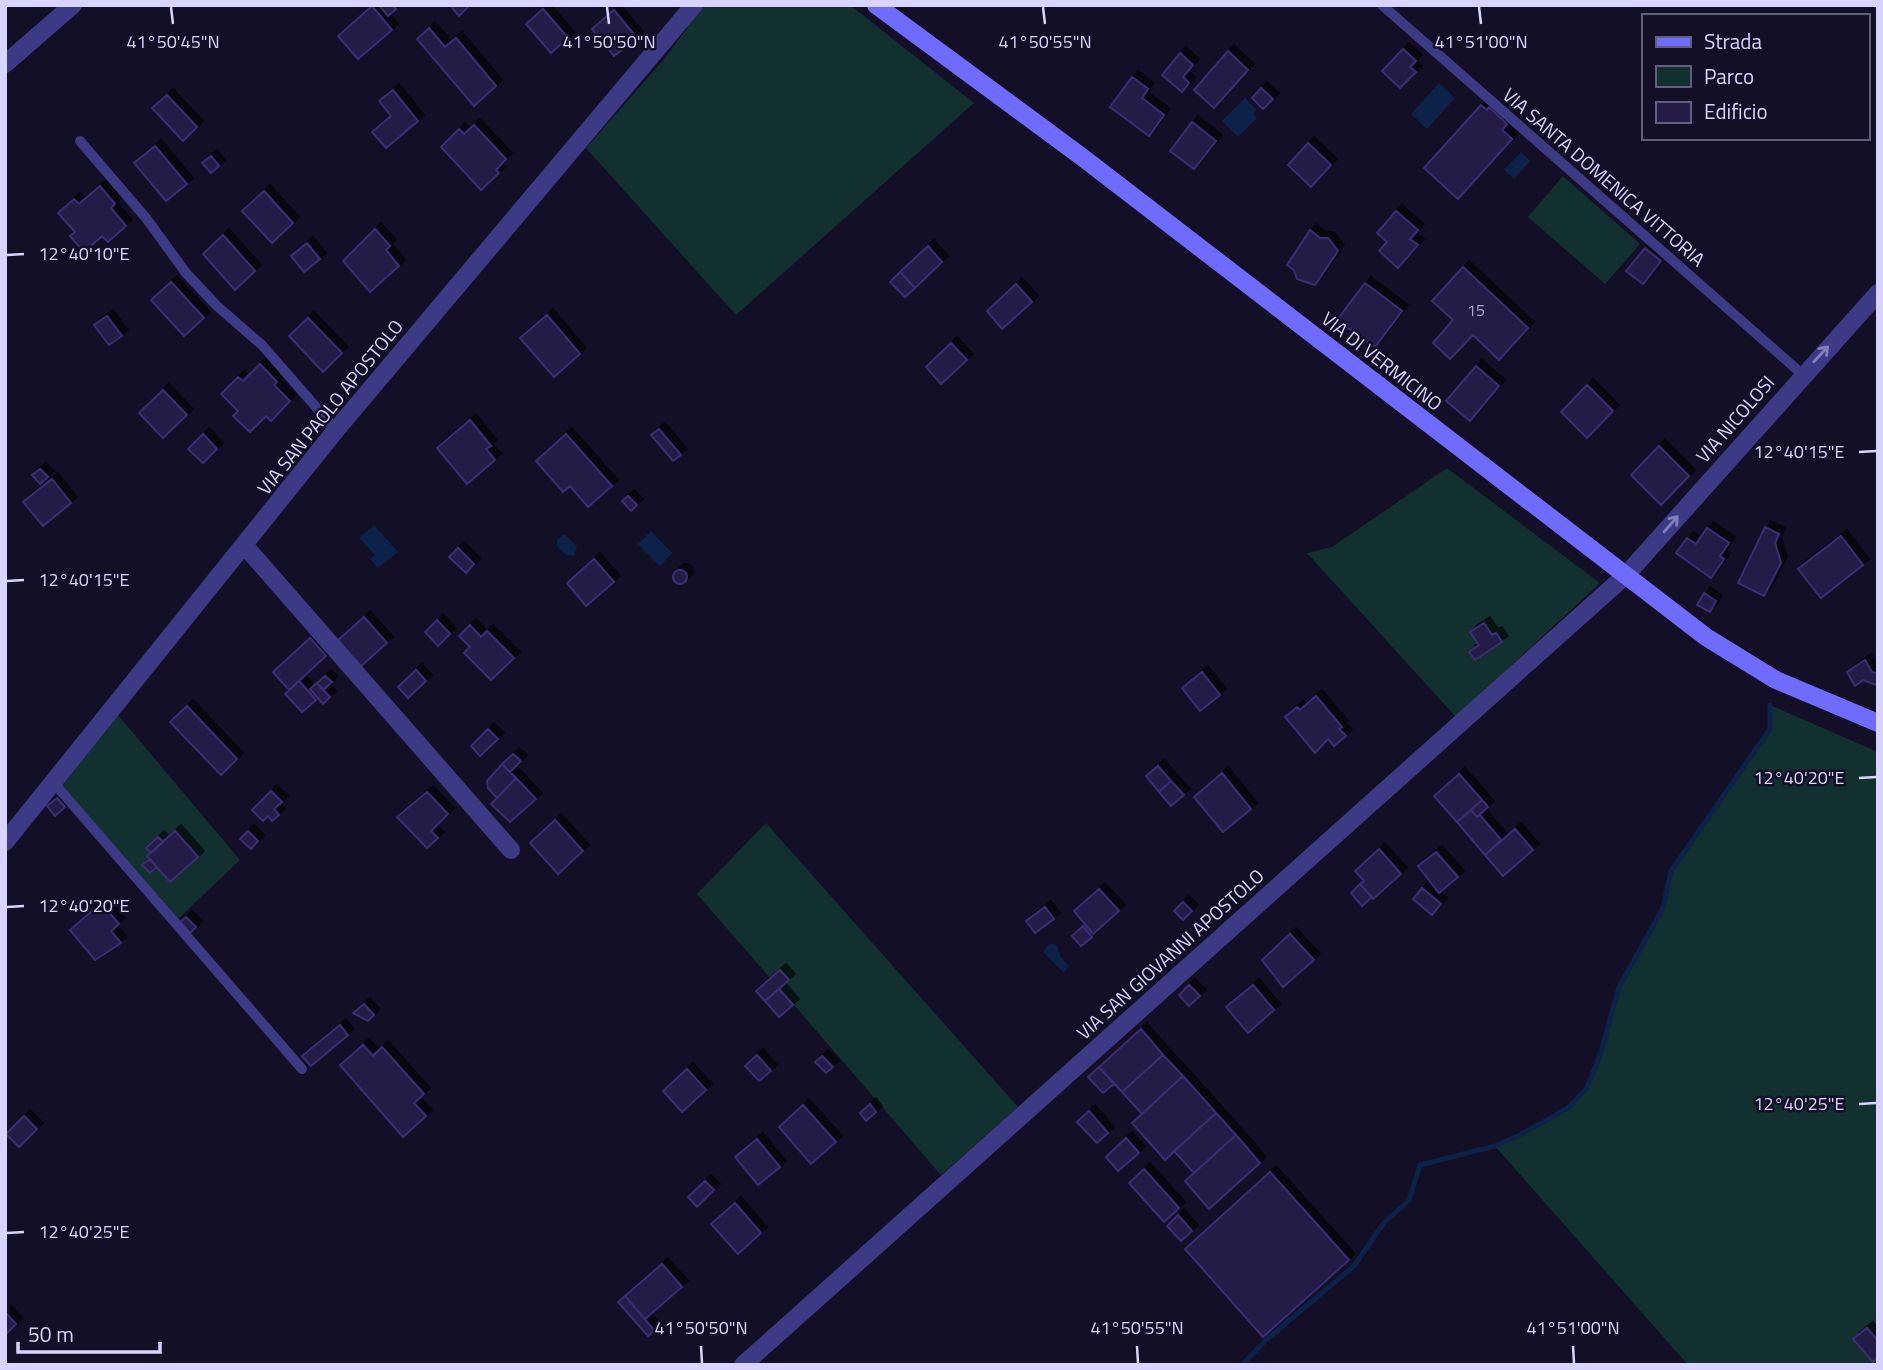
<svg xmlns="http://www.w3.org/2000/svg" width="1883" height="1370" font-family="'Titillium Web',sans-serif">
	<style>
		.green { fill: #12302f; fill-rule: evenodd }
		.water { fill: #0c2248 }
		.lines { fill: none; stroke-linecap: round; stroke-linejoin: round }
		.stream { stroke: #0c2248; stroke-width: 5 }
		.building { fill: #241b47; stroke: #3b2d73; stroke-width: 2; filter: url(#shadow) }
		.service { stroke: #3d3a85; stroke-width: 10 }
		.minor { stroke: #3d3a85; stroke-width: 18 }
		.secondary { stroke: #6f6bff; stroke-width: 18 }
		.oneway { stroke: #837fbc }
		.ticks { fill: none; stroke: #d9d4ff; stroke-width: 2.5 }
		.labels { text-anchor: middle; stroke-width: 5; stroke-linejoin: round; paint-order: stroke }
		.number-label { font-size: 16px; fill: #aca6d1 }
		.street-label { font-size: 19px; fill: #d9d4ff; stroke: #130f26 }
		.ticks-label { font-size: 18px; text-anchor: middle; fill: #d9d4ff; stroke: #130f26; stroke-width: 5; stroke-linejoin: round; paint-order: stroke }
	</style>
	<defs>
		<filter id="shadow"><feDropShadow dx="6" dy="-6" stdDeviation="0" flood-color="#0009"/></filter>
	</defs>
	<rect width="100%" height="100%" fill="#130f26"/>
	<path class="green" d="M704 5H850L974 103 736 315 586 148 665 58Z
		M1563 176 1640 244 1605 284 1528 217Z
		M1447 468 1600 583 1456 717 1307 553 1332 547Z
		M1770 705 1878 752V1365H1688L1495 1146 1568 1108 1587 1088 1601 1052 1619 987 1663 908 1671 871 1770 729Z
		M118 715 240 860 178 919 61 784ZM148 856 198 857 170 882Z
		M766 823 1018 1107 941 1175 794 1005 779 1017 756 991 770 978 697 894Z"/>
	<path class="water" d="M1439 83 1455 98 1427 129 1411 114Z
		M1245 98 1257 110 1253 114 1257 118 1238 137 1222 121Z
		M1521 152 1530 161 1514 179 1504 170Z
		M374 525 398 552 378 568 370 559 375 555 359 538Z
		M651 531 672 553 660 566 638 544Z
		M564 534 577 546 574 556 566 555 557 546V540Z
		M1050 943 1057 945 1060 956 1069 966 1064 973 1043 952Z"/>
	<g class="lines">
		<path class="stream" d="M1242 1365 1266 1340 1354 1266 1383 1224 1409 1200 1420 1165 1495 1146 1520 1135 1568 1108 1587 1088 1601 1052 1619 987 1663 908 1671 871 1770 729V705"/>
	</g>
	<path class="building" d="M379 5H392L396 9 388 16Z
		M450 5H470L459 16Z
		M372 6 392 30 358 59 338 36Z
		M543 9 568 38 551 53 526 24Z
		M614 10 637 38 614 56 592 29Z
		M429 28 445 47 456 38 496 86 474 106 417 39Z
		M1403 49 1416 61 1410 67 1416 72 1400 88 1382 71Z
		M1228 51 1248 70 1214 108 1194 90Z
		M1180 53 1193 65 1183 77 1189 83 1182 92 1162 75Z
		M1132 77 1148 89 1142 98 1164 115 1149 136 1110 107Z
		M1261 88 1273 99 1263 109 1252 98Z
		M393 90 418 121 386 148 372 132 391 116 379 101Z
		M167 95 197 127 183 141 152 108Z
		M1481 105 1487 110 1489 107 1507 124 1502 130 1512 139 1458 199 1424 168Z
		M1192 122 1216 141 1194 169 1170 151Z
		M474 125 506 159 496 170 499 173 481 190 441 147 459 129 464 134Z
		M1308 143 1331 165 1311 187 1288 165Z
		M155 146 187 184 166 201 134 163Z
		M211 156 219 166 211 173 202 163Z
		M100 186 115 204 111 208 126 226 108 242 102 236 84 252 70 236 75 232 58 213 74 199 79 204Z
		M264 191 293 223 272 243 242 211Z
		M1396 211 1418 230 1410 239 1418 245 1398 268 1379 251 1387 242 1377 233Z
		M375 229 390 246 386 250 399 266 370 292 343 261Z
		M1310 230 1320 238H1328L1338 251 1315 285 1297 279 1294 270 1287 265Z
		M223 235 255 271 235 290 203 254Z
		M307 243 320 259 304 272 291 256Z
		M928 246 942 262 915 288 900 272Z
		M1645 248 1661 261 1643 284 1626 271Z
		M1463 267 1528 328 1499 360 1473 335 1450 359 1433 343 1453 320 1432 301Z
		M900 272 915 288 905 297 890 282Z
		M171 282 204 318 184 336 151 300Z
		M1365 283 1402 311 1375 347 1337 320Z
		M1016 284 1032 302 1002 329 987 311Z
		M547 315 580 354 554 377 520 338Z
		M107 316 122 336 109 345 94 325Z
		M308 318 342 353 323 372 289 336Z
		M951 343 967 360 941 384 926 367Z
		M260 364 277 382 274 385 290 401 271 421 266 416 250 432 233 416 238 411 221 394 238 377 243 381Z
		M1476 366 1499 386 1470 421 1446 401Z
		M1587 385 1613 411 1587 438 1561 412Z
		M163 390 187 415 163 438 139 413Z
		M470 420 491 446 486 449 495 460 467 484 437 448Z
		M659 429 681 455 673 461 651 435Z
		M203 434 217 449 203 463 188 449Z
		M566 434 612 486 588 507 570 486 563 492 536 461Z
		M1659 446 1689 476 1661 505 1631 475Z
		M40 469 48 477 40 484 32 475Z
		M52 479 71 503 43 526 23 502Z
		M628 496 637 505 631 511 622 501Z
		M1765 527 1779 534 1775 543 1781 563 1764 596 1738 583Z
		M1707 528 1729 543 1720 556 1724 559 1711 578 1676 553 1687 538 1696 544Z
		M1841 536 1863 565 1821 598 1798 569Z
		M458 548 474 564 466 573 449 557Z
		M594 559 614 582 586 606 567 583Z
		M673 577a7 7 0 1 1 14 0a7 7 0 1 1-14 0Z
		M1704 593 1716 601 1710 612 1697 605Z
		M364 617 387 643 360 667 337 641Z
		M437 620 450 634 438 646 425 632Z
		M1484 623 1492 635 1496 633 1502 642 1475 660 1469 652 1479 645 1470 632Z
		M470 625 481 637 487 631 514 658 491 680 464 653 470 647 459 636Z
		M310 638 326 656 289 690 273 672Z
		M1865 660 1872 672 1878 674V680L1876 685 1863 680 1855 686 1847 672Z
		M416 670 426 681 408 698 398 687Z
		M1202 672 1220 695 1200 711 1182 688Z
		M325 676 332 682 323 690 317 683Z
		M299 681 316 700 302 712 285 694Z
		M317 683 330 697 323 704 310 689Z
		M1316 696 1342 727 1339 729 1346 736 1334 746 1328 739 1315 753 1285 717 1297 707 1300 710Z
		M187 706 237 759 221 775 170 722Z
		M488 729 498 739 480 756 471 746Z
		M513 754 521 761 510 772 502 764Z
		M502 764 516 778 497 798 488 788 487 781Z
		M1158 766 1171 781 1159 792 1146 776Z
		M1222 773 1251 809 1223 832 1194 797Z
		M1459 774 1482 800 1457 822 1434 796Z
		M516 778 536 799 510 822 491 804Z
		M1171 781 1184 795 1171 806 1159 792Z
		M271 791 282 802 274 809 279 815 272 821 268 816 263 821 252 810Z
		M427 792 448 814 431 831 438 838 427 848 397 817Z
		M57 798 65 807 55 816 47 806Z
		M1482 800 1488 807 1477 817 1471 810Z
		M1471 810 1477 817 1480 815 1501 840 1485 855 1457 822Z
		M555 820 583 851 558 874 530 843Z
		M1515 829 1533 850 1503 876 1485 855Z
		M175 831 198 857 170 882 147 856Z
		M248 831 258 841 251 849 240 839Z
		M158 837 163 842 151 853 146 848Z
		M1379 849 1401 874 1373 899 1360 884 1364 881 1355 871Z
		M1436 852 1458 877 1439 893 1418 866Z
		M150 859 157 867 150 873 142 865Z
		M1360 884 1372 897 1362 906 1351 893Z
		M1422 888 1441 904 1432 915 1413 899Z
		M1099 889 1119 911 1093 934 1074 911Z
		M1183 902 1192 911 1183 920 1174 911Z
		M101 903 119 924 111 931 121 943 95 960 70 930Z
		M1045 907 1054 919 1035 933 1026 921Z
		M186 917 196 927 190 933 180 922Z
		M1083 926 1092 937 1081 946 1072 936Z
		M1290 934 1314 960 1283 987 1262 960Z
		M780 970 789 980 765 1001 756 991Z
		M1189 985 1200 996 1189 1006 1179 995Z
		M1253 985 1274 1010 1248 1033 1226 1007Z
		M779 989 793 1005 779 1017 765 1001Z
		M364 1004 374 1015 368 1021 353 1013Z
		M340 1025 348 1035 311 1066 302 1056Z
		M1141 1029 1163 1055 1122 1092 1099 1067Z
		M363 1045 373 1056 382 1047 424 1094 414 1103 426 1116 403 1137 340 1065Z
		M757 1055 771 1071 759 1081 745 1066Z
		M1163 1055 1183 1076 1142 1114 1122 1092Z
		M822 1056 833 1067 826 1073 815 1062Z
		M1099 1067 1114 1084 1103 1093 1088 1077Z
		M687 1069 706 1090 682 1112 663 1091Z
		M1183 1076 1216 1113 1165 1160 1132 1123Z
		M870 1104 876 1112 866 1121 860 1113Z
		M803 1105 836 1142 811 1164 779 1127Z
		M1089 1111 1108 1133 1097 1143 1077 1122Z
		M1216 1113 1236 1135 1194 1173 1174 1151Z
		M24 1116 37 1129 19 1147 6 1134Z
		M1236 1135 1260 1163 1209 1209 1185 1181Z
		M1126 1138 1139 1153 1118 1171 1106 1157Z
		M757 1139 780 1167 758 1185 735 1157Z
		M1144 1169 1179 1208 1164 1222 1129 1183Z
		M1270 1172 1349 1260 1263 1337 1185 1249Z
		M705 1181 714 1190 697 1207 688 1197Z
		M735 1203 761 1233 738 1254 711 1224Z
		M1178 1215 1192 1231 1181 1241 1167 1226Z
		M662 1264 682 1287 645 1319 625 1296Z
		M625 1296 654 1330 648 1336 618 1302Z
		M5 1312 16 1324 6 1334 5 1333Z
		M1867 1328 1878 1341V1358L1873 1362 1853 1339Z"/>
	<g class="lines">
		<path class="service" d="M1382 5 1802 374
			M80 141 146 218 186 273 217 306 262 345 336 430
			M53 782 302 1069"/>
		<path class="minor" d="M5 64 73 5
			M244 545 511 850
			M5 842 336 430 694 5
			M743 1365 1626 575 1878 293"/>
		<path class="secondary" d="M876 5 1082 157 1706 637 1776 680 1878 723"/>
	</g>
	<defs><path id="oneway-shaft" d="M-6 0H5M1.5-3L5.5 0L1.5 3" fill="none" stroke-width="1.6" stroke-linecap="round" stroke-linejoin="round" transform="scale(1.75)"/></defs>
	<g class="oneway">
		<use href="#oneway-shaft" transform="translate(1821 354) rotate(-47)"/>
		<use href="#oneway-shaft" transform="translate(1671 524) rotate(-49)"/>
	</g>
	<path class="ticks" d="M171 7 173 24M607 7 609 24M1043 7 1045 24M1479 7 1481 24M7 255 24 254M1859 452 1876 451M7 581 24 580M1859 778 1876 777M7 907 24 906M1859 1104 1876 1103M7 1233 24 1232M701 1346 702 1363M1137 1346 1138 1363M1573 1346 1574 1363"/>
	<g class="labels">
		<g class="number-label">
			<text x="1476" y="316">15</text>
		</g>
		<g class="street-label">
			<text transform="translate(1604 177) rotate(41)" y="7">VIA SANTA DOMENICA VITTORIA</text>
			<text transform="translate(1382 361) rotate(38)" y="7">VIA DI VERMICINO</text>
			<text transform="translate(330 407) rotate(-51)" y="7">VIA SAN PAOLO APOSTOLO</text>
			<text transform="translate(1735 419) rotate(-49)" y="7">VIA NICOLOSI</text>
			<text transform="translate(1170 954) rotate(-42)" y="7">VIA SAN GIOVANNI APOSTOLO</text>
		</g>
	</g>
	<g class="ticks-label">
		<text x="173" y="48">41°50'45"N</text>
		<text x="609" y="48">41°50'50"N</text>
		<text x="1045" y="48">41°50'55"N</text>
		<text x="1481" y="48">41°51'00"N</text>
		<text x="84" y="260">12°40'10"E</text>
		<text x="1799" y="458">12°40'15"E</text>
		<text x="84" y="586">12°40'15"E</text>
		<text x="1799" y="784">12°40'20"E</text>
		<text x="84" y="912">12°40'20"E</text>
		<text x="1799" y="1110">12°40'25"E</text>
		<text x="84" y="1238">12°40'25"E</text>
		<text x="701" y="1334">41°50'50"N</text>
		<text x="1137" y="1334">41°50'55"N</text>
		<text x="1573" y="1334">41°51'00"N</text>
	</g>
	<rect width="1883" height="1370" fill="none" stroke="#d9d4ff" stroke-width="14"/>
	<rect x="1642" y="14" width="228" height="126" fill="#130f26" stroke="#625e7d" stroke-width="2"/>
	<rect x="1656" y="37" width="35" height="10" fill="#6f6bff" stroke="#625e7d" stroke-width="2"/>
	<text x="1704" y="49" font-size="21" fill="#d9d4ff">Strada</text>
	<rect x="1656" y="66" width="35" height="21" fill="#12302f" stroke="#625e7d" stroke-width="2"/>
	<text x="1704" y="84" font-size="21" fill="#d9d4ff">Parco</text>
	<rect x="1656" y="102" width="35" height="21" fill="#241b47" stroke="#625e7d" stroke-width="2"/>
	<text x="1704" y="119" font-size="21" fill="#d9d4ff">Edificio</text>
	<path d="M18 1342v10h142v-10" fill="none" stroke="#d9d4ff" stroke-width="3.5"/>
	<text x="28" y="1342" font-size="21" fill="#d9d4ff" stroke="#130f26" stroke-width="5" paint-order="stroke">50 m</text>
</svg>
